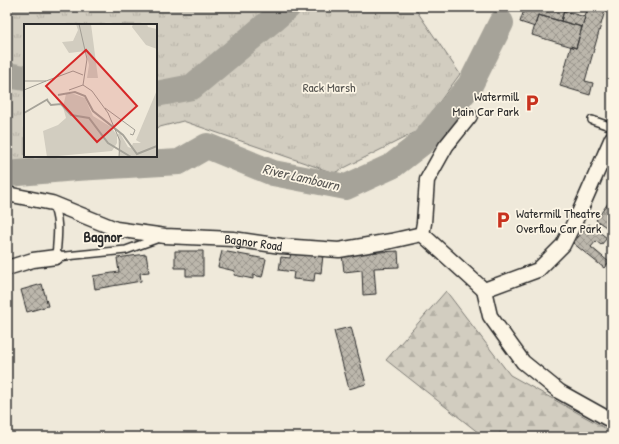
<svg xmlns="http://www.w3.org/2000/svg" width="619" height="444" font-family="'Patrick Hand',sans-serif">
	<style>
		.grass { fill: url(#grass-tufts); stroke: #7e7c76 }
		.forest { fill: url(#forest-firs); stroke: #7e7c76 }
		.lines { fill: none; stroke-linecap: round; stroke-linejoin: round }
		.river { stroke: #a6a399; stroke-width: 26 }
		.building { fill: url(#building-cross-hatch); stroke: #2b2b2b }
		.lane-casing { stroke: #2b2b2b; stroke-width: 10 }
		.street-casing { stroke: #2b2b2b; stroke-width: 17 }
		.lane { stroke: #fcf5e5; stroke-width: 7 }
		.street { stroke: #fcf5e5; stroke-width: 14 }
		.labels { text-anchor: middle; stroke-width: 3.5; stroke-linejoin: round; paint-order: stroke }
		.park-label { font-size: 13px; fill: #555450; stroke: #fcf5e5 }
		.poi-label { font-size: 13px; fill: #2b2b2b; stroke: #fcf5e5; text-anchor: end }
		.street-label { font-size: 13px; fill: #2b2b2b; stroke: #fcf5e5 }
		.water-label { font-size: 14px; font-style: italic; fill: #565552; stroke: #fcf5e5 }
		.quarter-label { font-size: 15px; font-weight: bold; fill: #2b2b2b; stroke: #fcf5e5 }
		.inset-river { fill: none; stroke: #a6a399; stroke-width: 2 }
		.inset-road { fill: none; stroke: #a19d94; stroke-width: 1 }
		.view { fill: #d62828; fill-opacity: 0.15; stroke: #d62828; stroke-width: 2 }
		.inset-edge { fill: none; stroke: #2b2b2b; stroke-width: 2 }
	</style>
	<defs>
		<pattern id="grass-tufts" width="24" height="20" patternUnits="userSpaceOnUse"><rect width="24" height="20" fill="#d2cdc0"/><path d="M3 7l-1-3M5 7V3M7 7l1-3M15 17l-1-3M17 17v-4M19 17l1-3" fill="none" stroke="#b4b0a5"/></pattern>
		<pattern id="forest-firs" width="22" height="20" patternUnits="userSpaceOnUse"><rect width="22" height="20" fill="#d2cdc0"/><path d="M5 1l3.5 6h-7zM16 11l3.5 6h-7z" fill="#b4b0a5"/></pattern>
		<pattern id="building-cross-hatch" width="8" height="8" patternUnits="userSpaceOnUse"><rect width="8" height="8" fill="#bcb7ac"/><path d="M0 0l8 8M0 8l8-8" fill="none" stroke="#99958c"/></pattern>
	</defs>
	<rect width="100%" height="100%" fill="#efe9da"/>
	<filter id="ink" filterUnits="userSpaceOnUse"><feTurbulence type="fractalNoise" baseFrequency=".025" numOctaves="2"/><feDisplacementMap in="SourceGraphic" scale="8" xChannelSelector="R" yChannelSelector="G"/><feConvolveMatrix kernelMatrix="1 2 1 2 8 2 1 2 1" color-interpolation-filters="sRGB"/></filter>
	<g filter="url(#ink)">
		<path class="grass" d="M7 7H414L460 74 418 131 334 173 183 121 156 128V25H25V156H56L12 168H7Z"/>
		<path class="forest" d="M446 291 510 375 612 432V437H484L386 360Z"/>
		<g class="lines">
			<path class="river" d="M7 75 25 78
				M156 94 192 87 288 7
				M7 174 76 168 179 162 207 146 273 173 346 187 392 166 423 142 470 85 501 23"/>
		</g>
		<path class="building" d="M525 7H565L561 21 538 15 535 27 520 22Z
			M588 7H606L585 81 593 83 590 95 560 86 571 46 576 48Z
			M564 11 585 17 582 27 561 21Z
			M538 15 582 27 576 48 532 35Z
			M611 199 612 200V231L596 220Z
			M589 224 607 238 601 245 596 241 591 247 609 262 604 268 573 243Z
			M175 251H203V276H186V268H175Z
			M222 251 266 259 262 277 253 275V279L234 275 235 271 218 267Z
			M398 251 399 267 374 268 376 294 363 295 362 270 344 272 342 254Z
			M291 252 323 255 321 273 315 272 314 281 293 279 294 272 279 270 281 257 290 258Z
			M146 254 149 272 140 273 141 281 95 289 93 276 119 272 117 258Z
			M42 284 48 306 27 312 21 290Z
			M351 327 366 384 349 389 334 331Z"/>
		<g class="lines">
			<g class="lane-casing">
				<path id="lane" d="M592 120 612 127
					M52 204C61 220 57 240 56 257L126 250 159 238"/>
			</g>
			<g class="street-casing">
				<g id="street">
					<path id="s1" d="M7 194 52 203 116 229 165 236 233 239 281 246 339 250 391 241 422 234 484 290"/>
					<path d="M422 234 424 223 427 180 446 146 470 116"/>
					<path d="M7 268 33 260 56 257"/>
					<path d="M484 290 538 270 563 245 579 213 612 138"/>
					<path d="M484 290 490 316 523 362 560 392 612 421"/>
				</g>
			</g>
			<use href="#lane" class="lane"/>
			<use href="#street" class="street"/>
		</g>
	</g>
	<defs>
		<g id="parking-bare" transform="scale(1.38)"><path d="M-3.5-5.5H1a3.5 3.5 0 0 1 0 7H-1V5.5H-3.5ZM-1-3.4V-.6H.8a1.4 1.4 0 0 0 0-2.8Z" fill="#c8321e" stroke="#fcf5e5" stroke-width="2.5" paint-order="stroke"/></g>
	</defs>
	<g fill-rule="evenodd">
		<use href="#parking-bare" x="532" y="103"/>
		<use href="#parking-bare" x="503" y="220"/>
	</g>
	<g class="labels">
		<g class="park-label">
			<text x="329" y="92">Rack Marsh</text>
		</g>
		<g class="poi-label">
			<text x="519" y="101">Watermill<tspan x="519" dy="15">Main Car Park</tspan></text>
			<text x="516" y="218" text-anchor="start">Watermill Theatre<tspan x="516" dy="15">Overflow Car Park</tspan></text>
		</g>
		<g class="street-label">
			<text dy="5" stroke="none"><textPath href="#s1" startOffset="253">Bagnor Road</textPath></text>
		</g>
		<g class="water-label">
			<text transform="translate(301 177) rotate(13)" y="5">River Lambourn</text>
		</g>
		<g class="quarter-label">
			<text x="103" y="242">Bagnor</text>
		</g>
	</g>
	<g transform="translate(24 24)">
		<rect width="133" height="133" fill="#efe9da"/>
		<path d="M42 70H50L61 74 69 92 87 103 93 111V119L88 127 23 133 19 107 34 101 42 94 39 83Z" fill="#d2cdc0"/>
		<path d="M52 0H67L74 54H63L65 41 62 27 45 29 38 18 49 17 54 6ZM109 0H123L124 3 133 5V25L122 21 108 3ZM133 66V133H95L94 110 96 109 104 123 107 124 109 119H117L112 116Z" fill="#d2cdc0"/>
		<path class="inset-river" d="M34 71 51 68 61 72 69 87 99 111 113 130 133 122M23 76 27 81 37 80 47 91 65 94 84 119 107 133M0 89 24 75"/>
		<path class="inset-road" d="M55 0 63 35 59 61 68 67 84 89 96 117 95 133M0 57H22L49 47 59 51M0 66 22 57M45 66 59 61M81 84 111 106 109 111 106 110"/>
		<path class="view" d="M62 26 113 82 73 118 22 62Z"/>
		<rect width="133" height="133" class="inset-edge"/>
	</g>
	<rect width="619" height="444" fill="none" stroke="#fcf5e5" stroke-width="24"/>
	<rect x="12" y="12" width="595" height="420" fill="none" stroke="#2b2b2b" stroke-width="1.5" filter="url(#ink)"/>
</svg>
